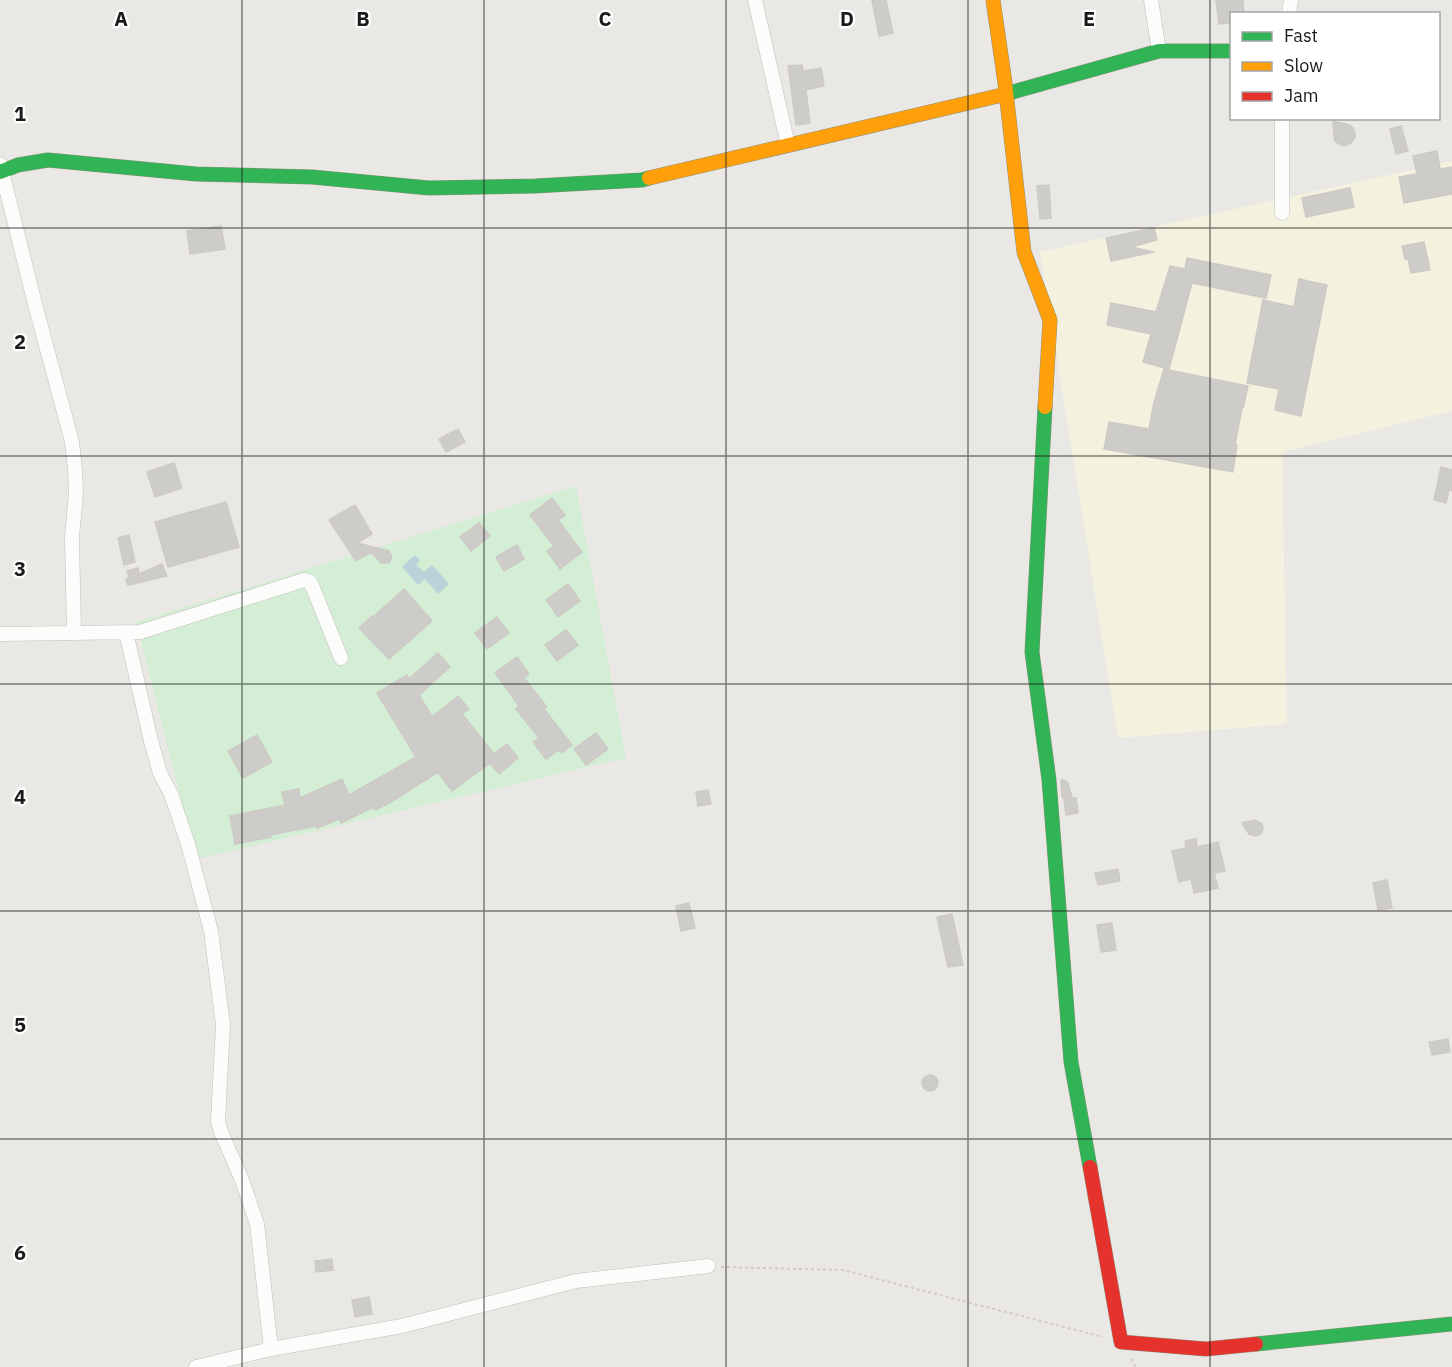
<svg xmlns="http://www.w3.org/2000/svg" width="1452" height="1367" font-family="'IBM Plex Sans',sans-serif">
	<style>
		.education { fill: #f2f2df }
		.park { fill: #d4eed5 }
		.water { fill: #bad2da }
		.building { fill: #ceccc9; stroke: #cdcac6; stroke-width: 1.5 }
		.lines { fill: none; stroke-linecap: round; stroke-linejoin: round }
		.street-casing { stroke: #c1c0be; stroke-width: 15 }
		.fast-casing { stroke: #8f917e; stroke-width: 15 }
		.slow-casing { stroke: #8f917e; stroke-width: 15 }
		.jam-casing { stroke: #8f917e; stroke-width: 15 }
		.path { stroke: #d3c8c6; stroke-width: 2; stroke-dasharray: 3 3; stroke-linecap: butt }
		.street { stroke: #fcfcfb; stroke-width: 14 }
		.fast { stroke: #30b455; stroke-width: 14 }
		.slow { stroke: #ff9f0a; stroke-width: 14 }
		.jam { stroke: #e5322d; stroke-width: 14 }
		.grid { fill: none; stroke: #1b1b1b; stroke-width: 1.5; stroke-opacity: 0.55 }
		.grid-label { font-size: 20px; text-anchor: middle; font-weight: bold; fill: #1b1b1b; stroke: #fff; stroke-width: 4.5; stroke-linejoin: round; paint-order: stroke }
	</style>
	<rect width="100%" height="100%" fill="#eae8e4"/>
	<path class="education" d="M1452 161V411L1282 452 1287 724 1118 738 1040 252Z"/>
	<path class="park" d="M576 486 626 758 196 859 136 622Z"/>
	<path class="water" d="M415 555 420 560 416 565 424 572 432 565 449 584 438 594 425 579 418 585 402 567Z"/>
	<path class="building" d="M872 0H886L893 33 879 36Z
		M1229 0H1243L1244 14H1232V23L1219 24 1216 1Z
		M802 65 803 71 821 68 824 86 806 90 810 123 796 125 788 66Z
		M1333 121 1349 125 1352 127 1355 133V137L1351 143 1344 146 1338 143 1335 141 1334 137Z
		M1401 126 1408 151 1396 154 1390 129Z
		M1437 151 1440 169 1452 167V194L1404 203 1399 177 1417 174 1413 156Z
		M1049 185 1051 218 1040 219 1037 186Z
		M1350 188 1354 207 1306 217 1302 198Z
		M221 226 225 249 190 254 187 231Z
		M1154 228 1157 240 1131 247 1154 252 1111 261 1106 238Z
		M1424 242 1430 270 1411 273 1408 258 1405 259 1402 246Z
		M1187 258 1271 275 1266 298 1192 283 1169 369 1143 362 1151 334 1107 325 1111 303 1156 312 1170 266 1185 269Z
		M1299 279 1327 285 1301 416 1275 410 1279 389 1247 383 1263 300 1294 307Z
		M1164 369 1248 386 1243 408H1242L1235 445H1237L1233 472 1104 449 1109 422 1149 429 1154 402Z
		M458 429 465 442 446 452 439 439Z
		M174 463 182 488 155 497 147 472Z
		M1441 467 1452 470V491L1449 490 1446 503 1434 500Z
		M552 498 565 515 558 520 582 552 560 569 547 551 554 546 530 515Z
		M226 502 239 547 168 567 155 522Z
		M355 505 372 534 357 543 389 551 392 557 389 563H381L371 552 356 561 329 520Z
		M479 523 490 536 471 551 460 537Z
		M129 535 135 562 124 565 118 538Z
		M517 545 524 559 504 571 496 557Z
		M162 564 167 576 128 585 126 579 129 578 127 571 138 568 139 574Z
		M568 584 580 601 558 617 546 600Z
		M404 589 432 621 389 659 359 628 372 616 373 617Z
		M497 617 509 633 487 649 475 633Z
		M566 630 578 645 557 661 545 645Z
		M438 653 450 667 419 695 432 717 458 696 469 709 462 714 494 754 507 744 518 758 499 774 490 763 452 791 438 772 391 802 375 810 373 807 341 823 339 819 317 828 316 826 270 835 271 837 235 844 230 816 285 805 282 792 299 789 300 798 342 779 349 795 416 757 377 693 407 675 409 679Z
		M517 657 529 674 524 678 547 707 544 709 572 745 562 753 559 750 546 759 533 742 539 738 516 709 519 706 495 673Z
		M596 733 608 749 586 765 574 749Z
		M257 735 272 762 243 778 228 751Z
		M1061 780H1064L1068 783 1072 798H1076L1078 813 1066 815 1064 799H1068L1062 797Z
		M708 790 711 804 698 806 696 792Z
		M1255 820 1262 824 1263 829 1261 834 1256 836 1249 834 1242 823Z
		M1196 839 1197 847 1218 842 1225 871 1214 873 1218 888 1194 893 1191 879 1179 882 1172 851 1186 848 1185 841Z
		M1118 869 1120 881 1098 885 1095 873Z
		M1387 880 1392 908 1378 910 1373 883Z
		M689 903 695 928 681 931 676 906Z
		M952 914 963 965 948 967 937 917Z
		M1112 923 1116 950 1101 952 1097 925Z
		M1448 1039 1450 1052 1432 1055 1429 1042Z
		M922 1083a8 8 0 1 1 16 0a8 8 0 1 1-16 0Z
		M332 1259 333 1270 316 1272 315 1261Z
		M369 1297 372 1314 355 1317 352 1300Z"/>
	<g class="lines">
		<g class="street-casing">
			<path id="street" d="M755 0 788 145
				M1151 0 1159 51
				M1289 14 1291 0
				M0 164 36 308 72 442 75 470 76 493 72 537 74 632
				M1282 213V118
				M126 632 151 741 160 773 171 794 188 844 211 931 223 1025 218 1121 221 1132 242 1180 257 1224 271 1349
				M0 634 140 632 304 580 310 582 313 588 341 658
				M196 1367 271 1349 402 1326 576 1281 708 1266"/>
		</g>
		<g class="fast-casing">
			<path id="fast" d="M1002 95 1159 51H1232
				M0 172 18 165 48 160 196 174 312 177 429 188 535 186 642 180 649 178
				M1045 407 1032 652 1049 780 1071 1062 1090 1167
				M1256 1344 1452 1324"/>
		</g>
		<g class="slow-casing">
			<path id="slow" d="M993 0 1005 83 1024 252 1050 320 1045 407
				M649 178 1002 95"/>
		</g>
		<g class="jam-casing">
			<path id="jam" d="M1090 1167 1121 1342 1206 1349 1256 1344"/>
		</g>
		<path class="path" d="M721 1267 843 1270 1103 1337
			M1131 1359 1136 1367"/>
		<use href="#street" class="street"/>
		<use href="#fast" class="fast"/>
		<use href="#slow" class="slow"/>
		<use href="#jam" class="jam"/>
	</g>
	<path class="grid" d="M242 0V1367M484 0V1367M726 0V1367M968 0V1367M1210 0V1367M0 228H1452M0 456H1452M0 684H1452M0 911H1452M0 1139H1452"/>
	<g class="grid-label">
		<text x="121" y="26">A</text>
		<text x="363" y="26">B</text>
		<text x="605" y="26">C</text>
		<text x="847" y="26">D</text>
		<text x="1089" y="26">E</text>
		<text x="20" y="121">1</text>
		<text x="20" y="349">2</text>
		<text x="20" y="576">3</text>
		<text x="20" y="804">4</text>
		<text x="20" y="1032">5</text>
		<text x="20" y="1260">6</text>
	</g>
	<rect x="1230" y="12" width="210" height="108" fill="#ffffff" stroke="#a4a4a4" stroke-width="1.5"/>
	<rect x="1242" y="32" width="30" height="9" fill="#30b455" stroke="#a4a4a4" stroke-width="1.5"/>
	<text x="1284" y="42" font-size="18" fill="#1b1b1b">Fast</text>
	<rect x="1242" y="62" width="30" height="9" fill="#ff9f0a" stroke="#a4a4a4" stroke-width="1.5"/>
	<text x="1284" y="72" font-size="18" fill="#1b1b1b">Slow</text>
	<rect x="1242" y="92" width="30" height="9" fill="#e5322d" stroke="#a4a4a4" stroke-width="1.5"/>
	<text x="1284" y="102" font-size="18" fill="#1b1b1b">Jam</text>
</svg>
